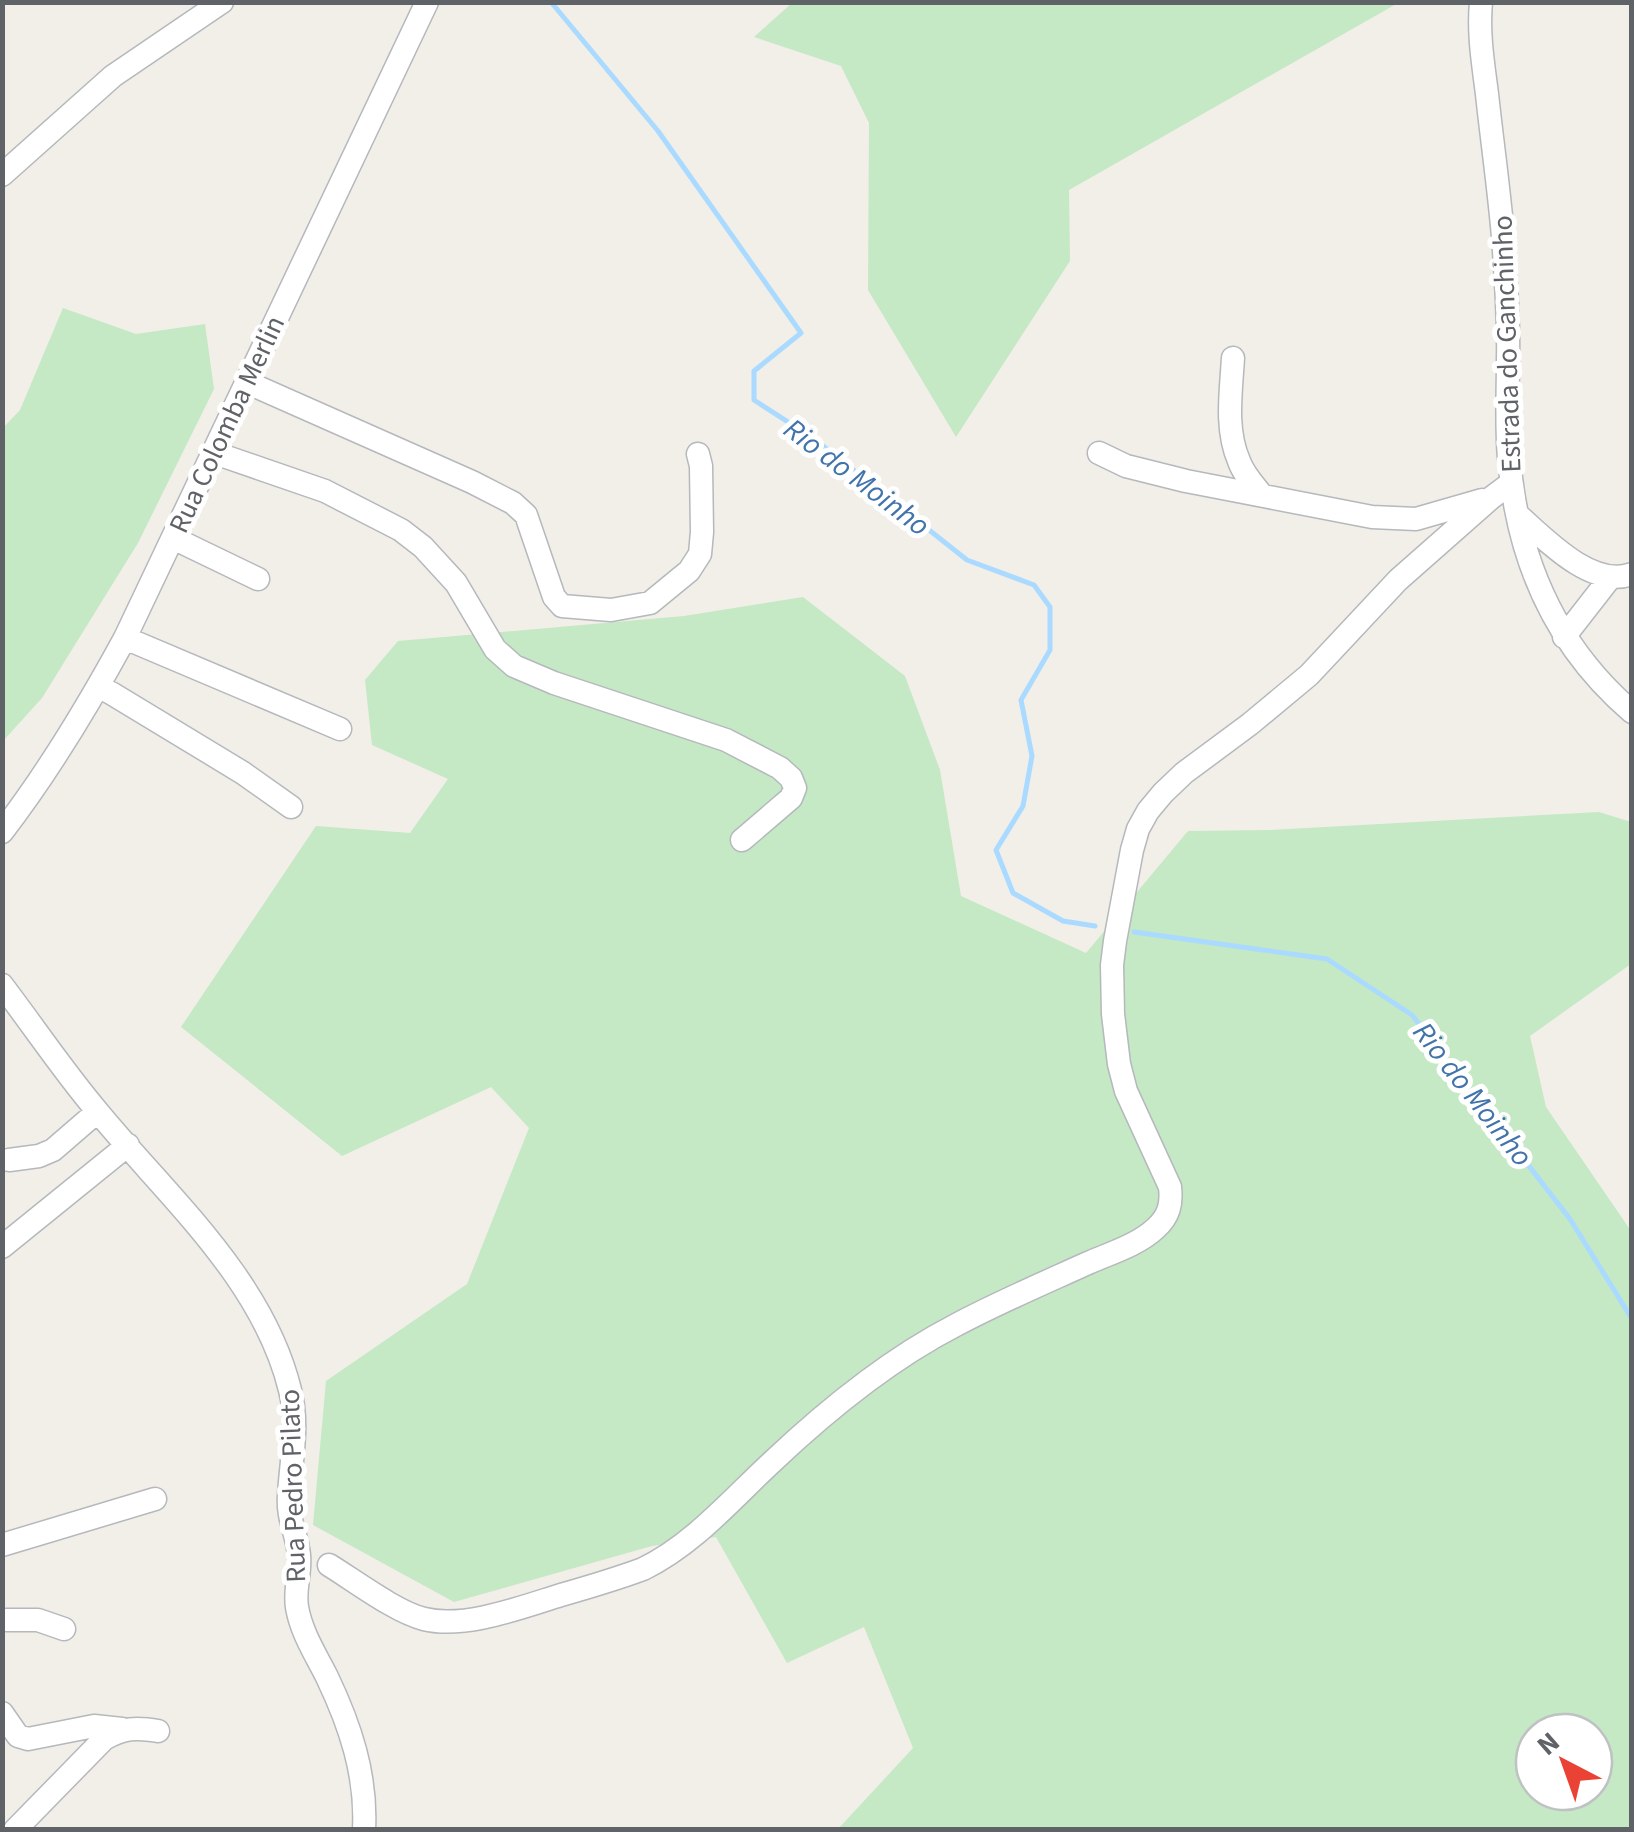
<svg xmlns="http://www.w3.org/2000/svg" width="1634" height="1832" font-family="'Source Sans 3',sans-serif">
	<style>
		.green { fill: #c5e8c5; fill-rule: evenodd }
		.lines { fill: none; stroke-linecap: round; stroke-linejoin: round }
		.stream { stroke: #aadaff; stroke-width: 5 }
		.minor-casing { stroke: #b5b8bc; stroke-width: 25 }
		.minor { stroke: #fff; stroke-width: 22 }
		.labels { text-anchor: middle; stroke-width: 10; stroke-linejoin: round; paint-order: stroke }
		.street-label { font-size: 28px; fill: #5f6368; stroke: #fff }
		.water-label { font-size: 30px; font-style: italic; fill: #4174aa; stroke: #fff }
	</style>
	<rect width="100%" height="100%" fill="#f1efe8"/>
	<path class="green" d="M915 3 919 4 920 2 1398 3 1069 190 1070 261 956 437 868 290 869 123 841 66 754 37 792 3Z
		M63 308 136 334 205 324 214 389 138 543 42 698 3 741V428L20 410Z
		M803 597 905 676 940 770 961 896 1086 953 1188 831 1270 830 1599 812 1631 822V964L1530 1036 1546 1107 1631 1231V1829H838L913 1748 864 1627 787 1663 716 1537 652 1546 454 1602 313 1525 326 1381 467 1284 529 1128 491 1087 342 1156 181 1027 316 826 410 833 448 779 372 745 365 680 398 641 684 616ZM1534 1732H1594V1792H1534Z"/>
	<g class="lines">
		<path class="stream" d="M551 2 658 131 801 333 754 371V400L813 438 967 560 1034 585 1050 607V650L1021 700 1032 756 1023 806 996 850 1013 893 1063 921 1095 926
			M1134 932 1327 959 1412 1015 1570 1219 1632 1319"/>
		<g class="minor-casing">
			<path id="minor" d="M1481 2C1478 33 1483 63 1487 94 1492 141 1499 189 1503 237 1506 278 1509 319 1508 359 1508 392 1506 425 1509 458 1517 558 1555 646 1632 712
				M2 175 113 76 222 2
				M1233 358C1231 392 1225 429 1239 461 1243 473 1253 484 1261 494
				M246 382 472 482 513 503 526 515 554 597 562 606 611 610 650 603 689 571 700 554 702 532 701 466 698 454
				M212 452 325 491 401 530 423 547 456 583 495 649 514 666 554 683 726 740 780 768 791 778 795 788 791 798 742 840
				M1099 453 1126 466 1186 481 1372 517 1416 519 1482 500
				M1518 515C1545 539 1592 589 1632 574
				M173 538 258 579
				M1564 637 1610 578
				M125 638 340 729
				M98 687 111 693 243 773 291 807
				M2 832C49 771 88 706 125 638L427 2
				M2 985C34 1027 64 1072 98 1112 167 1196 263 1279 290 1390 299 1425 291 1460 289 1495 287 1518 297 1534 299 1555 301 1572 294 1590 297 1607 301 1632 316 1655 327 1677 350 1725 367 1775 364 1830
				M9 1160 39 1156 53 1150 97 1112
				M2 1247 128 1145
				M2 1545 155 1499
				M329 1565C355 1581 396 1612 424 1619 465 1629 522 1607 561 1595 589 1587 616 1579 643 1569 693 1545 732 1499 772 1462 828 1409 888 1360 956 1325 999 1302 1044 1283 1088 1263 1111 1253 1138 1245 1156 1228 1169 1216 1172 1204 1170 1187L1126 1091 1119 1064 1113 1014 1112 965 1115 941 1132 850 1138 829 1148 811 1163 793 1184 773 1250 724 1309 675 1398 580 1491 498 1511 483
				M2 1620H38L64 1629
				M2 1713 18 1736 28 1739 94 1726 122 1729
				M15 1830 104 1739C123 1728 136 1727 158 1731"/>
		</g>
		<use href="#minor" class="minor"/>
	</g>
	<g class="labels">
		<g class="street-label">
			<text transform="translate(1506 344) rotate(-92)" y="10">Estrada do Ganchinho</text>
			<text transform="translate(226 424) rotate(-65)" y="10">Rua Colomba Merlin</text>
			<text transform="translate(292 1486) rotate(-92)" y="10">Rua Pedro Pilato</text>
		</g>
		<g class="water-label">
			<text transform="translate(857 477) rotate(37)" y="10">Rio do Moinho</text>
			<text transform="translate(1473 1094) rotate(52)" y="10">Rio do Moinho</text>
		</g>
	</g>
	<rect width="1634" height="1832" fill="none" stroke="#5f6368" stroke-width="10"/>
	<g transform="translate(1564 1762) rotate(319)"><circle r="48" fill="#ffffff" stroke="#bfc1c3" stroke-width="2.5"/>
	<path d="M0-8L18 38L0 25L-18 38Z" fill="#ea4335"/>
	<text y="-15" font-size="28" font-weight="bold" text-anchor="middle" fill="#5f6368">N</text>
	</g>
</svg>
